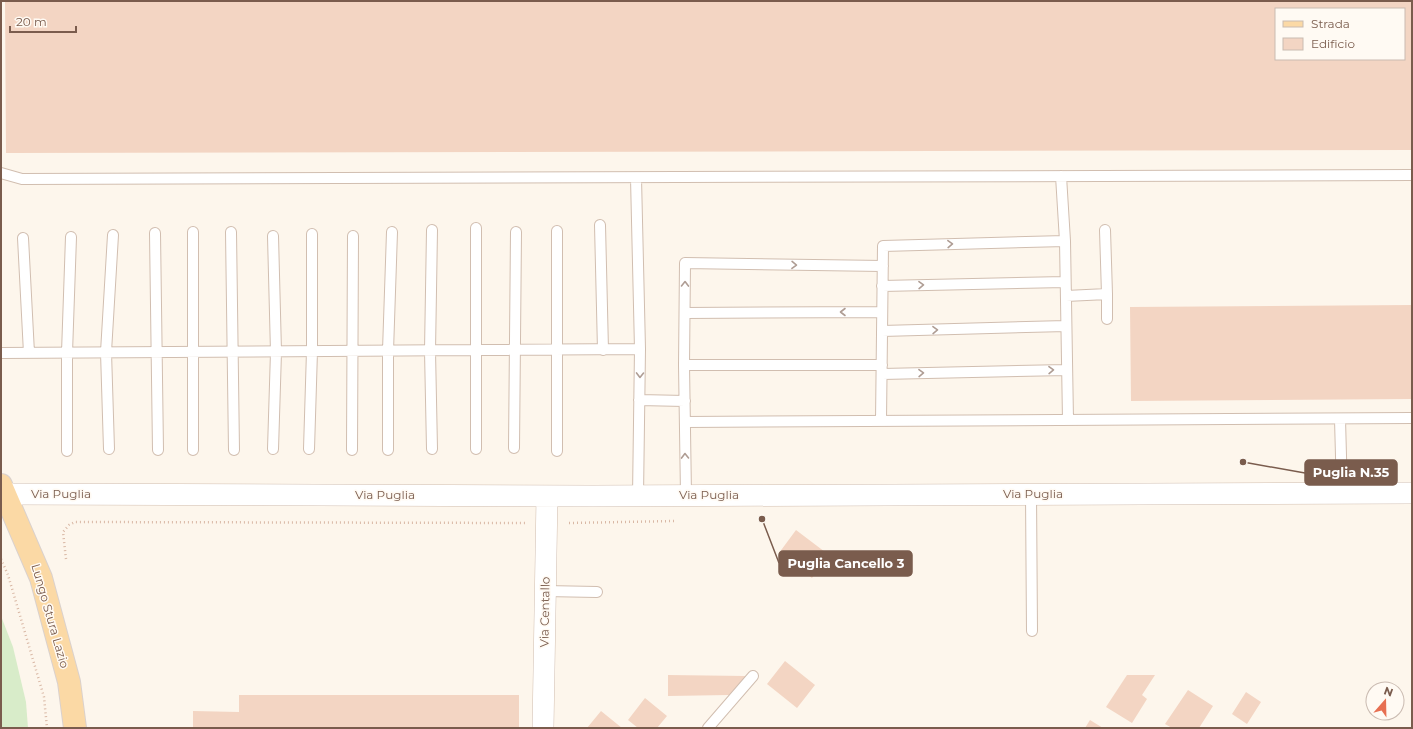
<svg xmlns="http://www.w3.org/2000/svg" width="1413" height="729" font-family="Montserrat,sans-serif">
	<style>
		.green { fill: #d8ecc9 }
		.building { fill: #f3d5c3; fill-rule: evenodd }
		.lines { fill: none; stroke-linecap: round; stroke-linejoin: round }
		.service-casing { stroke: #d1beb0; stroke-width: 12 }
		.minor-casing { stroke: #d1beb0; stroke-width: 22 }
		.primary-casing { stroke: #dad1cd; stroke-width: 24 }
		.path { stroke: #d9b8a5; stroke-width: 2.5; stroke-dasharray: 1 3; stroke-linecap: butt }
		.service { stroke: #fff; stroke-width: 10 }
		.minor { stroke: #fff; stroke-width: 21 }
		.primary { stroke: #fbd9a5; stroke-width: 22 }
		.oneway { stroke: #af9d94 }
		.labels { text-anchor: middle; stroke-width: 3; stroke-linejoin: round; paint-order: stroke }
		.street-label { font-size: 12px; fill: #7a5c4d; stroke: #fffaf3 }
		.leader { fill: none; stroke: #7a5c4d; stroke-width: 1.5 }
		.callout-dot { fill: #7a5c4d; stroke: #fffaf3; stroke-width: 1.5 }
		.callout { fill: #7a5c4d; stroke: #7a5c4d; stroke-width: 1.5 }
		.callout-label { font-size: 13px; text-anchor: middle; font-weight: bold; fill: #fff }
	</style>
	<rect width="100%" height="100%" fill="#fdf6ec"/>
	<path class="green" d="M1 616 13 647 26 702 28 728H1Z"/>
	<path class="building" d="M5 1H1412V150L6 153ZM1276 9H1404V59H1276Z
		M1412 305V399L1131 401 1130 307Z
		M796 530 829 555 812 578 779 553Z
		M785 661 815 685 797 708 767 684Z
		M668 675 746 676 729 695 668 696Z
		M1127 675H1155L1142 695 1147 699 1132 723 1106 707Z
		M1188 690 1213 706 1199 728H1172L1165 724Z
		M1246 692 1261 702 1247 724 1232 714Z
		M239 695H519V728H193V711L239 712Z
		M645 698 667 716 657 728H638L628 720Z
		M601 711 622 728H587Z
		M1090 720 1103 728H1085Z"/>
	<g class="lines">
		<g class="service-casing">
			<path id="service" d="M1 173 22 179 1412 175
				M1061 176 1065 241 1068 420
				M636 178 640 349 638 496
				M600 225 603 350
				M476 228V449
				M432 230 430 351 432 449
				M557 231V451
				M193 232V450
				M231 232 234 450
				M155 233 158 450
				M23 238 29 353
				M882 286 1065 282
				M1107 294V319
				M1066 296 1107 294 1105 230
				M685 313 882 312
				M882 331 1066 326
				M1 353 640 349
				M684 365H882
				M882 374 1067 370
				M639 400 685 401
				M1340 419 1342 493
				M881 421 883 246 1065 241
				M685 422 1412 418
				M514 448 516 232
				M109 449 106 352 113 235
				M273 449 276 352 273 236
				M309 449 312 351V234
				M352 450 353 236
				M388 450V351L392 232
				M67 451V353L71 237
				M1031 494 1032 631
				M686 495 684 365 685 263 883 266
				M545 591 597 592
				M708 728 753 676"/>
		</g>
		<g class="minor-casing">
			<path id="minor" d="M5 494 593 496 1412 493
				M543 728 547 496"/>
		</g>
		<g class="primary-casing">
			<path id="primary" d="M1 485 41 578 69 682 75 728"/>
		</g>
		<path class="path" d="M569 523 675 521
			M1 559 8 575 44 697 47 728
			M66 559 63 532 69 525 75 522 526 523"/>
		<use href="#service" class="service"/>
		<use href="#minor" class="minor"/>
		<use href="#primary" class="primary"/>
	</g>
	<defs><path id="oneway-chevron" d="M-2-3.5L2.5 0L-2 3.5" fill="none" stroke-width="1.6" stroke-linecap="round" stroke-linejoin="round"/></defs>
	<g class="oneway">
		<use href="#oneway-chevron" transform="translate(950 244) rotate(-2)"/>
		<use href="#oneway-chevron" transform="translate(794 265) rotate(1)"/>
		<use href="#oneway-chevron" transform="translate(685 284) rotate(-89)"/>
		<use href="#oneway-chevron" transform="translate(921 285) rotate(-1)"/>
		<use href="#oneway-chevron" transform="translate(843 312) rotate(180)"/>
		<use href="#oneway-chevron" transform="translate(935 330) rotate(-1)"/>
		<use href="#oneway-chevron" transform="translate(1051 370) rotate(-1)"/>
		<use href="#oneway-chevron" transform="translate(921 373) rotate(-1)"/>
		<use href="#oneway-chevron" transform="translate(640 375) rotate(91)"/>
		<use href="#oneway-chevron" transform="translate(685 456) rotate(-91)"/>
	</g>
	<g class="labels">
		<g class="street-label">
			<text x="61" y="498">Via Puglia</text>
			<text x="1033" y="498">Via Puglia</text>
			<text x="385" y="499">Via Puglia</text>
			<text x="709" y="499">Via Puglia</text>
			<text transform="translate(545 612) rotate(-89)" y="4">Via Centallo</text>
			<text transform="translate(50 616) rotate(74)" y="4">Lungo Stura Lazio</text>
		</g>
	</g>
	<path class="leader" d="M1243 462L1305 473M762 519L779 563"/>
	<g class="callout-dot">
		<circle cx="1243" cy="462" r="4"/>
		<circle cx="762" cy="519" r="4"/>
	</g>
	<g class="callout">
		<rect x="1305" y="460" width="92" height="25" rx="4"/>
		<rect x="779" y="551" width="133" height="25" rx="4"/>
	</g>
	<g class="callout-label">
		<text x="1351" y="477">Puglia N.35</text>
		<text x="846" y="568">Puglia Cancello 3</text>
	</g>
	<rect width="1413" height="729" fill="none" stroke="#7a5c4d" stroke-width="4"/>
	<rect x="1275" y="8" width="130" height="52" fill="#fffaf3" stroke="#cabbb1"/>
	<rect x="1283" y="21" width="20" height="6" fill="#fbd9a5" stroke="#cabbb1"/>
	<text x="1311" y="28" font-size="12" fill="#7a5c4d">Strada</text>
	<rect x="1283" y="38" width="20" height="12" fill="#f3d5c3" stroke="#cabbb1"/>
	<text x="1311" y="48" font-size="12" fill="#7a5c4d">Edificio</text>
	<g transform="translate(1385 701) rotate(20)"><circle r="19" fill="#fffaf3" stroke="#cabbb1"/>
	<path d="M0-3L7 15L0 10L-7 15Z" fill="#e76f51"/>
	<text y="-6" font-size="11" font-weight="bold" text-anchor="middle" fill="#7a5c4d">N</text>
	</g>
	<path d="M10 26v6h66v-6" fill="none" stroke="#7a5c4d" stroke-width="2"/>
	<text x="16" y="26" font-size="12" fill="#7a5c4d" stroke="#fffaf3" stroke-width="3" paint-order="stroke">20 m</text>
</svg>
